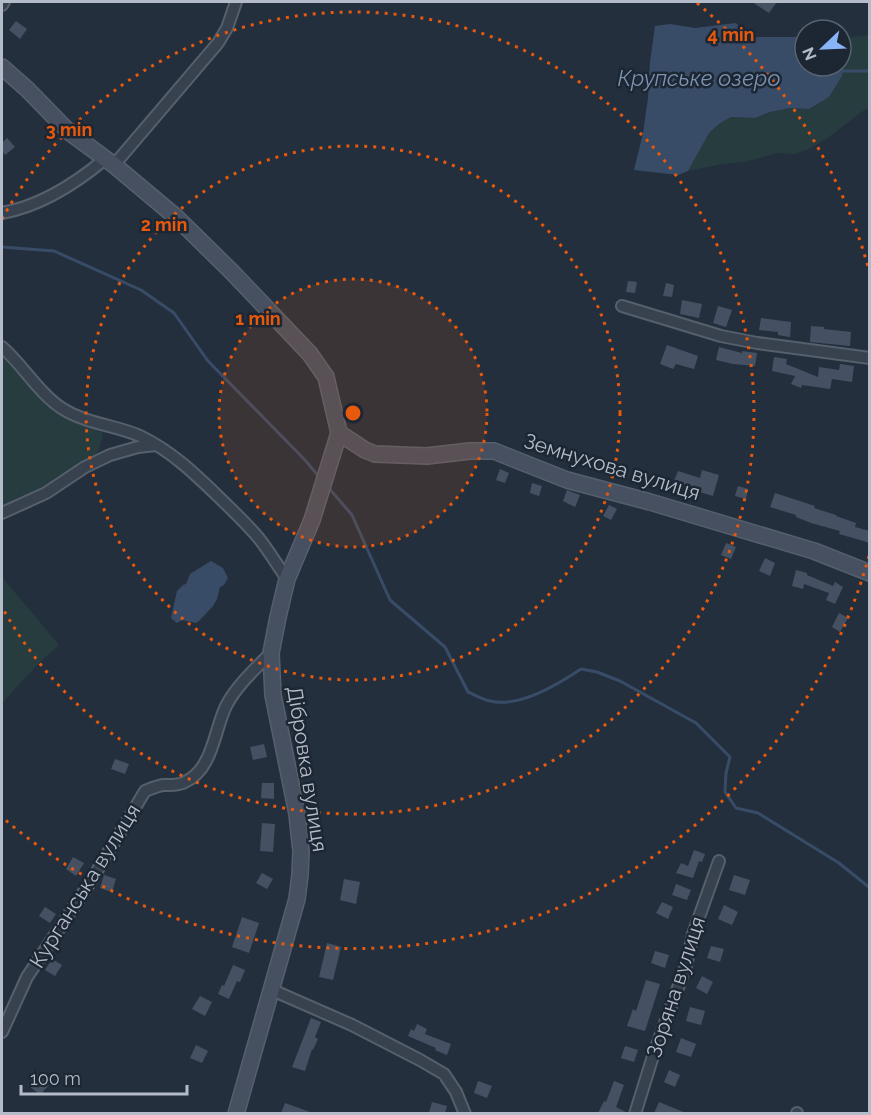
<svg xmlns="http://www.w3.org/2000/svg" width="871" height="1115" font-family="Raleway,sans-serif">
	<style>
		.green { fill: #263c3f }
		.water { fill: #394c67 }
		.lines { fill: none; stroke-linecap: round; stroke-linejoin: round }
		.stream { stroke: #394c67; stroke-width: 3 }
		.building { fill: #455162 }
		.street-casing { stroke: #565f6c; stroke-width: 14 }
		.secondary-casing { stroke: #565f6c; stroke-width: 18 }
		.street { stroke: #38414e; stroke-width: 10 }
		.secondary { stroke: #465061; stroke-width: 15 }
		.ring { fill: none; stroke: #e8590c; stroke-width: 3; stroke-dasharray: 3 6 }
		.labels { text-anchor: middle; stroke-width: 5; stroke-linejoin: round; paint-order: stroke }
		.street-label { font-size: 21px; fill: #b4bcc9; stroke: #1d2633 }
		.water-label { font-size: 22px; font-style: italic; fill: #7c92b1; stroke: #1d2633 }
		.centre { fill: #e8590c; stroke: #1d2633; stroke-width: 3 }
		.ring-label { font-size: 18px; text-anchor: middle; font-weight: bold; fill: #e8590c; stroke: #1d2633; stroke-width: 5; stroke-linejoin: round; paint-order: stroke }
	</style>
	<rect width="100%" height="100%" fill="#242f3e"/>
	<path class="green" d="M869 35V108L863 111 829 137 809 149 795 154 777 153 745 162 722 164 688 171 709 133 719 124 731 117 755 118 770 112 790 108 809 109 829 97 845 59 842 38Z
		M2 352 29 380 98 427 103 434 99 450 92 458 44 489 2 509Z
		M2 577 59 645 40 662 2 703Z"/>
	<path class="water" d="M736 23 750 37H805V66H841L842 38 845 59 842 76 829 97 809 109 790 108 770 112 755 118 731 117 719 124 709 133 688 171 678 175 634 170 643 133 648 98 650 62 655 26 670 24 695 28Z
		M211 561 223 568 228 578 224 585 220 587 217 599 213 606 199 621 196 623 182 620 177 623 171 618 177 591 183 585 186 584 190 574Z"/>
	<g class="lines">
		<path class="stream" d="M841 71H870
			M2 247 54 251 141 290 174 313 208 361 305 460 320 478
			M328 487 352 515 390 600 445 647 468 692C475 695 482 699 490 701 519 708 557 685 581 669L597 672 620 681 696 723 730 757 726 773 725 792 736 808 758 813 839 863 870 888"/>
	</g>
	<path class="building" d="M752 2H777L769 13Z
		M16 21 27 29 20 39 9 30Z
		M7 138 15 147 5 155 2 151V143Z
		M628 281 637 282 635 293 626 292Z
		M666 283 674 285 672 297 663 296Z
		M682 300 702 304 699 318 680 314Z
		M718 306 732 310 726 327 713 323Z
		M761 318 791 322 790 337 778 335V332L759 330Z
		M811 326 824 327V329L851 332 850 346 810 342Z
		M667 345 698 356 694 369 676 364 673 369 660 364Z
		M719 347 742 353V351L757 353 755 366 733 364 716 360Z
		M774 357 787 359 786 364 818 377 819 367 839 370 840 364 854 366 852 382 832 379 830 389 802 385 801 388 791 384 795 376 772 371Z
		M500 469 509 473 505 483 496 480Z
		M702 470 719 475 713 496 696 491 697 488 674 481 678 471 700 478Z
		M532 483 542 486 539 496 530 493Z
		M738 486 748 489 746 499 735 496Z
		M567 490 580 495 575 507 563 501Z
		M775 493 815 506 814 508 836 515V516L856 523 855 527 870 531V543L839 534 840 531 811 523 796 517V515L770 507Z
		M609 505 617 509 611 520 603 516Z
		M726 543 736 547 731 559 721 555Z
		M765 558 775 563 770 576 759 571Z
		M796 570 807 573V575L833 586 835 582 843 587 835 604 826 600 829 593 804 584 803 589 792 586Z
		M839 613 848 618 840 632 832 627Z
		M264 744 267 757 253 760 250 747Z
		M115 759 129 764 125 774 111 769Z
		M262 783H274V799L261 798Z
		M262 823 275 824 273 852 260 851Z
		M694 850 705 854 702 862 699 861 693 878 676 873 681 863 688 866Z
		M73 857 84 863 76 876 66 869Z
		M262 873 273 879 267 889 256 883Z
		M104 875 116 879 112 892 100 888Z
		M734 875 750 880 745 895 729 890Z
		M344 879 360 882 356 904 340 900Z
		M676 884 691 890 687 900 672 895Z
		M662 902 673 907 668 919 656 913Z
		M724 905 738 912 732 925 718 919Z
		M45 907 56 914 50 923 39 916Z
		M242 917 259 923 249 953 232 947Z
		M327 943 341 947 333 980 319 977Z
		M711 946 724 949 720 962 707 958Z
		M655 951 669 955 665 968 651 963Z
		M52 959 62 965 55 976 45 970Z
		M233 965 245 970 240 982 237 981 229 999 218 994 222 985 224 986Z
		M702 976 713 982 707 994 696 988Z
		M646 980 660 984 645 1031 627 1026 633 1009 636 1011Z
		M200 996 212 1002 205 1016 192 1009Z
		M690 1007 705 1011 701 1025 686 1021Z
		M311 1018 321 1022 315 1037 318 1039 313 1050 312 1049 305 1071 292 1067Z
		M417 1024 427 1029 425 1034 451 1044 447 1055 435 1050 436 1048 408 1036 411 1029 414 1031Z
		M681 1038 696 1044 691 1057 676 1052Z
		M196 1045 208 1051 202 1063 190 1058Z
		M625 1046 638 1050 634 1062 621 1058Z
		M669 1070 680 1075 675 1087 664 1082Z
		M37 1074 49 1085 40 1095 28 1085Z
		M478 1081 492 1086 487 1098 474 1093Z
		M614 1081 624 1085 616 1107 628 1113H598L604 1101 606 1102Z
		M432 1102 447 1106 445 1113H429Z
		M659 1102 686 1113H654Z
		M285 1103 310 1112 309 1113H281Z"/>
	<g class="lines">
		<g class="street-casing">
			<path id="street" d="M2 5 4 2
				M114 165 218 43 227 28 236 2
				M2 213C41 206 75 184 105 159
				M622 306 721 336 757 343 870 358
				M2 347C23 365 40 395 63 409 87 424 115 425 140 436 174 452 200 479 226 504 238 516 251 528 261 541 270 553 278 566 287 579
				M2 513 46 493 85 467 110 455 138 447 156 445
				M272 990 352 1025 420 1060 444 1074 456 1092 465 1114
				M2 1032 27 977 91 881 145 791C150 789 157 786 163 785 170 785 178 786 185 782 213 769 214 731 226 706 237 685 255 669 271 653
				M635 1114 653 1056 686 966 693 934 719 861
				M797 1114V1113"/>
		</g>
		<g class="secondary-casing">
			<path id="secondary" d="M2 67 27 89 69 132 114 165 176 217 232 272 310 354 326 377 339 433 312 520 287 579 278 617 271 653 273 695 297 814 301 851 300 875 297 899 236 1114
				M339 433 365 450 375 454 427 456 470 451H494L567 480 650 502 814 551 870 573"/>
		</g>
		<use href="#street" class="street"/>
		<use href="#secondary" class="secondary"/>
	</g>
	<circle cx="353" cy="413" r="134" fill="#e8590c" fill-opacity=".12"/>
	<g class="ring">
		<circle cx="353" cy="413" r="134"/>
		<circle cx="353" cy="413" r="267"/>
		<path d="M2 219A401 401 0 1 1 2 607"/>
		<path d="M869 556A535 535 0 0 1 2 817M697 3A535 535 0 0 1 869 270"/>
	</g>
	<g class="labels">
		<g class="street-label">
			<text transform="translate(612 467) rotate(17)" y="7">Земнухова вулиця</text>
			<text transform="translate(307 769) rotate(81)" y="7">Дібровка вулиця</text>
			<text transform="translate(85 886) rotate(-58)" y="7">Курганська вулиця</text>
			<text transform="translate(676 987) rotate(-72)" y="7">Зоряна вулиця</text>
		</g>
		<g class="water-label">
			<text x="699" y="86">Крупське озеро</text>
		</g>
	</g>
	<circle cx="353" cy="413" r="9" class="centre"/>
	<g class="ring-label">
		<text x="731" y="41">4 min</text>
		<text x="69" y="136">3 min</text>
		<text x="164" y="231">2 min</text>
		<text x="258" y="325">1 min</text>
	</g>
	<rect width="871" height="1115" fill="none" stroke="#b4bcc9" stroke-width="6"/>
	<g transform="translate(823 48) rotate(247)"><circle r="28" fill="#1d2633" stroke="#59626f" stroke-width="1.5"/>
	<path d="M0-4.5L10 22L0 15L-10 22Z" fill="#8ab4f8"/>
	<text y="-9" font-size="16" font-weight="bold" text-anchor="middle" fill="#b4bcc9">N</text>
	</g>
	<path d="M21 1085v9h166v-9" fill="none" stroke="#b4bcc9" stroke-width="3"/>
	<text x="30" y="1085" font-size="18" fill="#b4bcc9" stroke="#1d2633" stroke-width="4.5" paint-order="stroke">100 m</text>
</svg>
